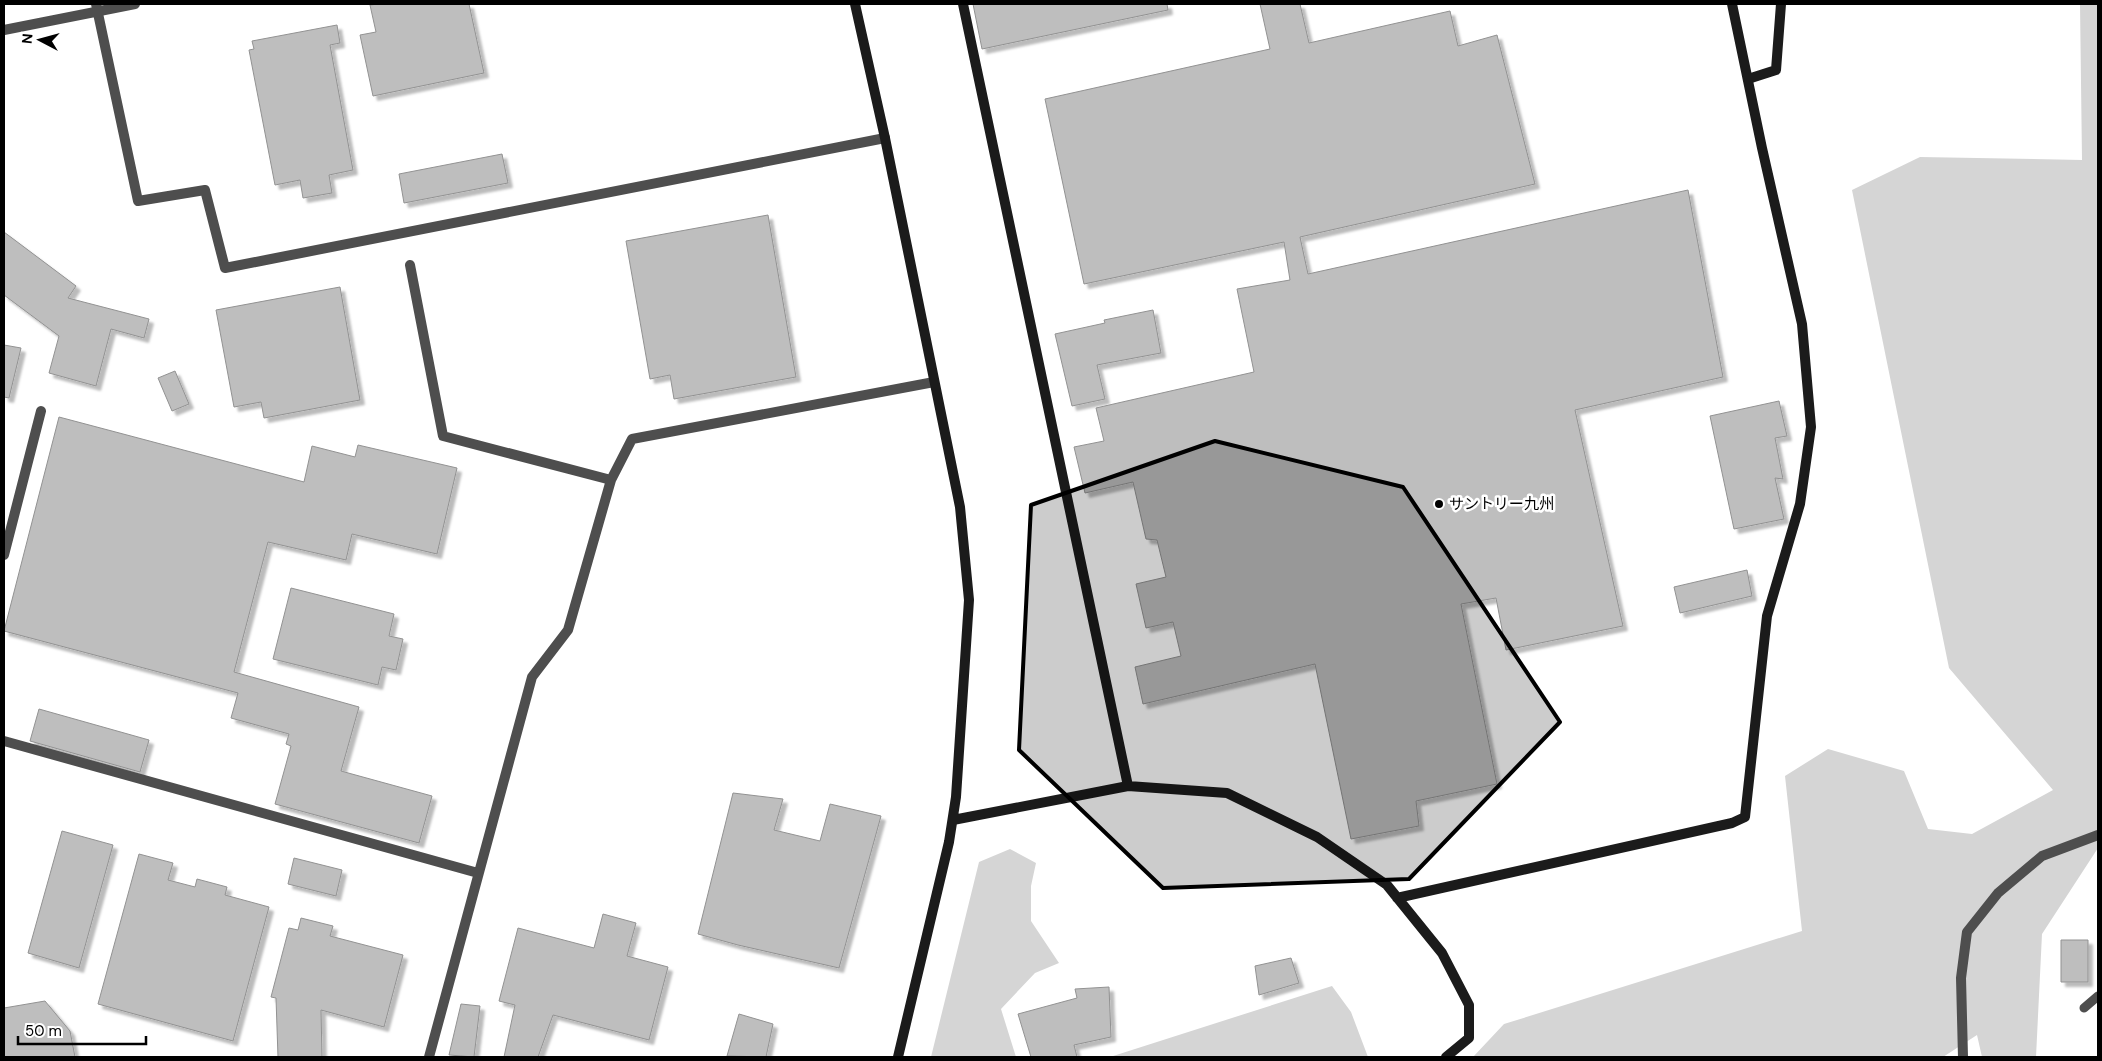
<svg xmlns="http://www.w3.org/2000/svg" width="2102" height="1061" font-family="'DM Sans','Noto Sans JP',sans-serif">
	<style>
		.green { fill: #d5d5d5 }
		.building { fill: #bebebe; stroke: #929292; filter: url(#shadow) }
		.lines { fill: none; stroke-linecap: round; stroke-linejoin: round }
		.lane { stroke: #4e4e4e; stroke-width: 9 }
		.street { stroke: #4e4e4e; stroke-width: 10 }
		.secondary { stroke: #1b1b1b; stroke-width: 10 }
		.marked { fill: #000; fill-opacity: 0.2; stroke: #000; stroke-width: 4; stroke-linejoin: round }
		.poi-dot { fill: #000; stroke: #fff; stroke-width: 2 }
		.labels { text-anchor: middle; stroke-width: 5; stroke-linejoin: round; paint-order: stroke }
		.poi-label { font-size: 15px; fill: #000; stroke: #fff; text-anchor: start }
	</style>
	<defs>
		<filter id="shadow"><feDropShadow dx="4.5" dy="4.5" stdDeviation="1" flood-color="#0004"/></filter>
	</defs>
	<rect width="100%" height="100%" fill="#fff"/>
	<path class="green" d="M2080 4H2098V848L2042 934 2036 1057H1982L1977 1035 1943 1057H1473L1504 1024 1802 931 1785 776 1828 749 1904 771 1928 829 1972 834 2053 790 1949 668 1852 190 1920 157 2082 160Z
		M1010 849 1036 863 1031 886V921L1059 963 1035 973 1001 1009 1016 1057H931L979 862Z
		M1332 986 1351 1012 1368 1057H1110Z"/>
	<path class="building" d="M378 4H469L484 73 373 96 360 35 376 32 370 5Z
		M973 4H1167L1168 10 982 49Z
		M1260 4H1300L1309 43 1450 11 1458 46 1497 35 1535 184 1300 237 1308 274 1688 190 1723 377 1575 410 1623 626 1506 650 1496 598 1461 604 1497 784 1416 801 1419 826 1351 839 1315 664 1143 704 1135 667 1181 656 1173 622 1146 628 1136 584 1166 577 1157 540 1146 539 1133 482 1085 493 1074 447 1104 441 1096 408 1254 372 1237 289 1290 280 1284 242 1084 284 1045 99 1270 49Z
		M337 25 340 43 330 45 353 170 329 175 332 193 303 198 300 180 275 185 249 50 254 49 252 41Z
		M502 154 508 183 404 203 399 174Z
		M768 215 796 377 674 399 670 375 650 379 626 241Z
		M4 232 76 286 68 298 149 319 144 338 111 329 96 386 49 373 59 336 4 295Z
		M340 287 360 400 264 418 261 402 234 407 216 310Z
		M1153 310 1161 353 1097 365 1105 399 1072 406 1055 334 1105 323 1104 320Z
		M4 345 21 348 9 398 4 397Z
		M175 371 189 404 172 411 158 378Z
		M1779 401 1787 436 1775 438 1783 479 1775 478 1784 519 1734 529 1710 416Z
		M59 417 304 482 312 446 355 457 358 445 457 468 437 554 352 534 346 560 268 542 234 672 359 707 341 771 432 796 419 843 275 804 291 746 286 744 289 734 231 718 238 693 4 631Z
		M1747 570 1752 596 1680 613 1674 587Z
		M291 588 394 614 389 636 403 639 396 670 382 667 378 685 273 659Z
		M39 709 149 740 140 772 30 741Z
		M733 793 783 799 774 830 820 841 830 804 881 816 839 968 738 945 698 934Z
		M62 831 113 845 79 968 28 953Z
		M139 854 173 863 168 880 195 887 197 879 227 887 225 895 269 907 233 1041 98 1004Z
		M294 858 342 870 336 896 288 884Z
		M603 914 636 923 627 956 668 967 649 1040 553 1015 538 1057H504L515 1005 499 1001 518 928 594 948Z
		M301 918 333 926 330 936 403 955 384 1027 321 1010 322 1057H278L276 998 271 997 289 928 298 930Z
		M2061 940H2088V982H2061Z
		M1291 958 1299 983 1259 995 1255 966Z
		M1109 987 1111 1037 1074 1045 1077 1057H1031L1018 1014 1077 998 1075 989Z
		M45 1001 70 1031 75 1057H4V1008Z
		M461 1004 480 1006 474 1057 449 1055Z
		M739 1014 773 1024 766 1057 727 1056Z"/>
	<g class="lines">
		<path class="lane" d="M2084 1008 2098 996"/>
		<path class="street" d="M96 4 138 201 205 190 225 268 885 138
			M4 30 135 4
			M410 265 443 436 611 480
			M4 555 41 411
			M4 741 478 873
			M429 1057 532 677 568 630 611 480 632 439 934 382
			M1963 1057 1961 978 1967 932 1998 893 2042 856 2098 835"/>
		<path class="secondary" d="M855 4 885 138 960 507 969 600 956 797 949 842 898 1057
			M963 4 1128 786
			M1748 79 1776 70 1781 4
			M953 820 1128 786 1227 793 1317 837 1387 885 1442 953 1469 1005V1038L1446 1057
			M1397 898 1732 823 1745 817 1767 616 1800 504 1811 427 1802 324 1762 148 1732 4"/>
	</g>
	<path class="marked" d="M1215 441 1403 487 1560 722 1409 879 1163 888 1019 750 1031 505Z"/>
	<circle class="poi-dot" cx="1439" cy="504" r="5"/>
	<g class="labels">
		<g class="poi-label">
			<text x="1449" y="509">サントリー九州</text>
		</g>
	</g>
	<rect width="2102" height="1061" fill="none" stroke="#000000" stroke-width="10"/>
	<g transform="translate(40 40) rotate(276)" stroke="#ffffff" stroke-width="4" paint-order="stroke">
	<path d="M0-4L9 19L0 12L-9 19Z" fill="#000000"/>
	<text y="-8" font-size="14" font-weight="bold" text-anchor="middle" fill="#000000">N</text>
	</g>
	<path d="M18 1036v8h128v-8" fill="none" stroke="#000000" stroke-width="2.5"/>
	<text x="25" y="1036" font-size="15" fill="#000000" stroke="#ffffff" stroke-width="4" paint-order="stroke">50 m</text>
</svg>
